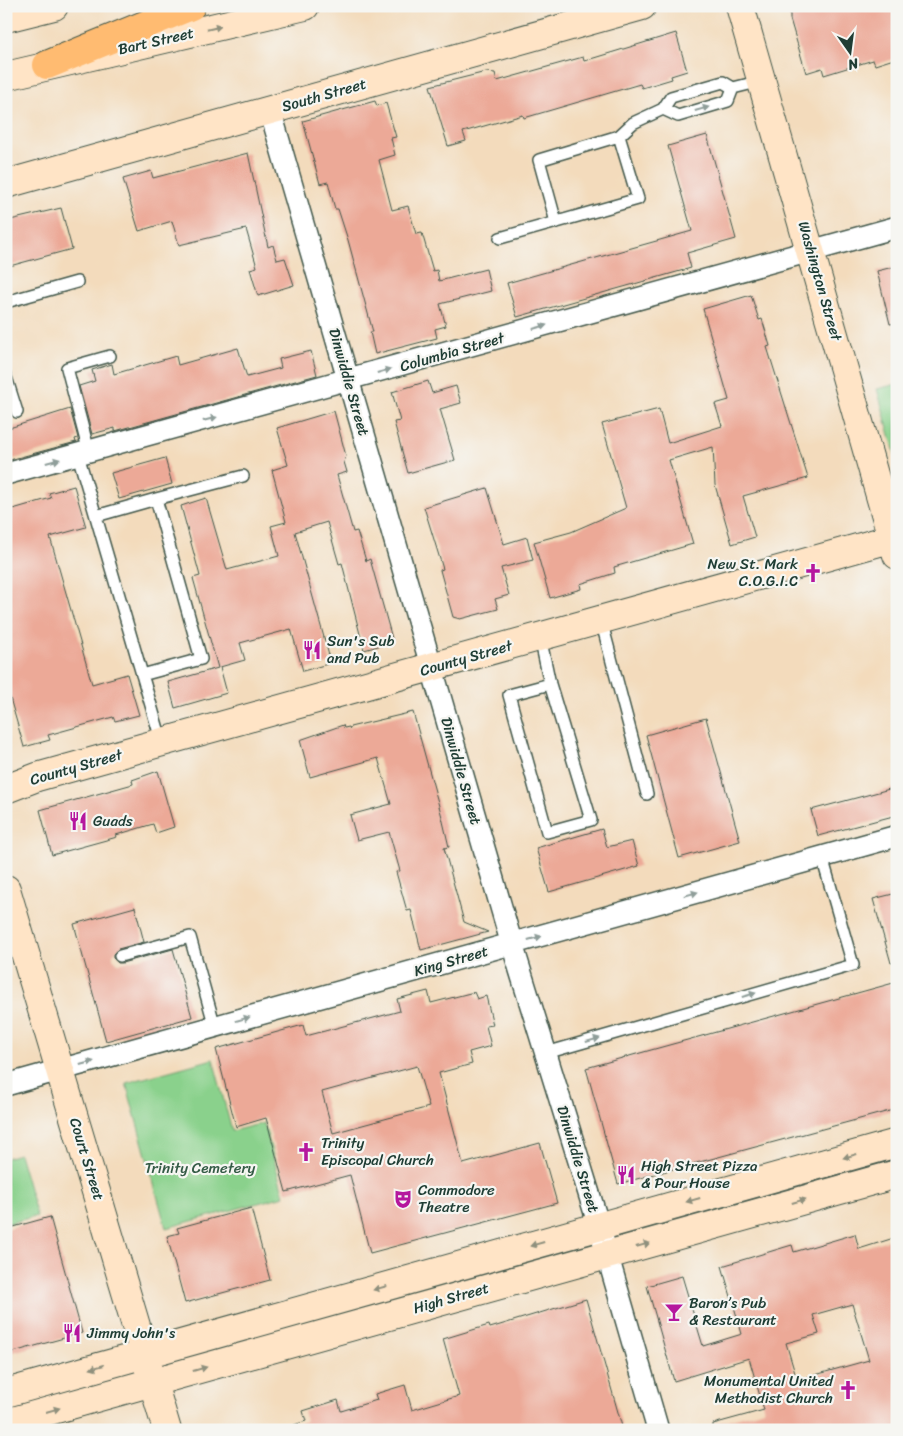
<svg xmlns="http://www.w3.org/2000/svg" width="903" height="1436" font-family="Sriracha,sans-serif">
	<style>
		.green { fill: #8ad18c; stroke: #548760 }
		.building { fill: #eca997; fill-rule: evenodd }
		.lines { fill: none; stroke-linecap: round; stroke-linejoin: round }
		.lane-casing { stroke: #3f5548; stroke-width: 14 }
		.street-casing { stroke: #3f5548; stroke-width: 24 }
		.secondary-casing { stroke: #3f5548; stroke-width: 30 }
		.highway-casing { stroke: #3f5548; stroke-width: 30 }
		.lane { stroke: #fff; stroke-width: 11 }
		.street { stroke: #fff; stroke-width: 21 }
		.secondary { stroke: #ffe4c6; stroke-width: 28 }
		.highway { stroke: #ffbb71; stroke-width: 28 }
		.oneway { fill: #8f907d }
		.oneway2 { fill: #8f9e9a }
		.labels { text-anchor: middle; stroke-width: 4.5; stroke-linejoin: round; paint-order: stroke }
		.street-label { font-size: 15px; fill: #1f3d34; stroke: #f6f6f2 }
		.poi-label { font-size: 15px; fill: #1f3d34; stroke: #f6f6f2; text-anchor: start }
		.park-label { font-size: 15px; fill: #345b46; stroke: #f6f6f2 }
	</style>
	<rect width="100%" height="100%" fill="#f6f6f2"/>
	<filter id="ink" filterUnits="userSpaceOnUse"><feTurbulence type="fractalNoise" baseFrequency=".02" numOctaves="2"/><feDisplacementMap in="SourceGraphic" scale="10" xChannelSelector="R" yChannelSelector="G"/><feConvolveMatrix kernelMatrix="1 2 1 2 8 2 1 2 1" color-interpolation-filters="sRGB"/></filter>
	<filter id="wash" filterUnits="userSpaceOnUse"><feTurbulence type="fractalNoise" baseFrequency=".0096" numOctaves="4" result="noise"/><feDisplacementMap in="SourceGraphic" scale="20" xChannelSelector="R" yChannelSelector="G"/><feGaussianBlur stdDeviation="1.12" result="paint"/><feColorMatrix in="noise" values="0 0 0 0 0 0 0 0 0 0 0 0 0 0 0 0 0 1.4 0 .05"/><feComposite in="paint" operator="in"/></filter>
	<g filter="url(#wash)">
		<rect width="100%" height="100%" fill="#f3dbbc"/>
		<path class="green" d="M897 384V460L877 389Z
			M213 1059 232 1131 264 1123 284 1196 166 1228 126 1083Z
			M19 1154 37 1216 6 1224V1158Z"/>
		<g id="blocks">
			<path class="building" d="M790 6H897V58L875 65 873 60 824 75 822 68 806 73 790 19Z
				M676 33 687 71 671 76 672 79 642 88 640 84 524 118 523 115 463 132 466 141 448 146 430 86 486 72 495 73 497 81 583 57 584 61Z
				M375 101 377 106 386 103 396 137 391 138 395 155 379 160 392 210 408 206 416 234 422 233 433 271 437 270 439 281 486 269 491 291 440 304 446 326 435 329 437 338 375 354 370 332H373L348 240 338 209H335L328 182 320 184 303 121Z
				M707 135 736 239 687 253 691 268 517 317 507 283 692 231 668 146Z
				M248 153 268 247 273 245 277 260 285 258 294 285 258 296 250 269 257 267 246 229 179 245 172 221 139 231 123 179 151 171 153 178Z
				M61 208 72 249 6 267V221Z
				M897 266V323L890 324 877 271Z
				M751 295 759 320 762 319 770 346 767 347 808 478 743 496 755 537 732 544 715 485 713 447 669 460 693 544 614 567 615 573 580 584 581 589 550 598 534 542 571 532 626 508 602 424 659 409 668 443 722 426 715 404 729 400 703 309Z
				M238 348 247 377 281 368 279 359 311 351 317 375 115 431V428L92 434 79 386 95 381 92 370 112 364 114 374 176 356 178 365Z
				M428 381 432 393 456 386 461 403 440 409 455 460 408 473 394 422 400 421 392 392Z
				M70 409 78 438 75 439 76 442 6 461V429Z
				M334 411 346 456 344 462 347 472 337 475 353 532 357 531 366 561 370 559 393 642 364 650 342 563 339 564 327 522 295 532 331 663 303 671 291 629 240 643 245 660 220 667 227 693 175 708 168 682 218 668 193 578 200 576 181 506 206 498 227 570 279 556 271 526 286 522 272 470 288 465 277 428Z
				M165 458 172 484 119 499 111 473Z
				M74 486 86 527 50 537 92 684 127 674 139 715 115 721 113 717 48 735 50 740 24 747 6 684V511L51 498 49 493Z
				M487 488 504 544 527 537 533 560 501 568 509 595 495 599 498 609 460 619 453 617 440 570 443 569 424 507Z
				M413 712 442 817 449 847 444 848 464 922 488 932 421 950 411 910 407 911 396 872 400 871 389 832 357 840 350 815 391 804 378 758 310 777 300 740 343 725 344 728 349 727 350 729V727Z
				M706 718 740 841 679 858 646 735Z
				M158 771 174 827 156 833 153 824 116 835 117 837 52 855 40 810 133 784 132 780Z
				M897 787V815L818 836 811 810Z
				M602 829 607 847 632 841 639 866 549 892 536 848Z
				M897 893V962L891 963 873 899Z
				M135 907 144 942 118 949 113 954V958L118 963H122L173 949 192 1017 106 1041 74 924Z
				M897 982V1107L893 1108V1110L618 1184 586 1068Z
				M428 991 431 1003 474 992 477 999 486 996 493 1025 486 1026 491 1046 469 1052 472 1064 439 1073 463 1164 540 1143 557 1203 370 1253 350 1175 286 1192 266 1118 236 1127 216 1049 303 1025 306 1036 400 1011 397 999ZM417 1066 429 1107 333 1133 322 1092Z
				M251 1208 270 1280 185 1303 167 1236 179 1233 177 1228Z
				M50 1217 82 1333 6 1354V1229Z
				M855 1234 859 1249 897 1237V1430H713V1424L764 1410 749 1358 674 1381 647 1286 682 1276 703 1346 742 1334 722 1266 792 1245 794 1252ZM852 1304 869 1360 797 1380 786 1343 819 1334 813 1315Z
				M586 1299 623 1430H591L590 1425 575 1430H295L294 1425 306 1421 303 1411 338 1400 341 1411 377 1400 375 1394 405 1385 412 1410 459 1396 443 1339 489 1325 490 1328Z"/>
		</g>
	</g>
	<g filter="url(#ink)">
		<use href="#blocks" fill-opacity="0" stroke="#3f5548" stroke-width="1"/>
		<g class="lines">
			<g class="lane-casing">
				<path id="lane" d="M663 109 678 116 728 101 733 88
					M556 222 539 160 619 136
					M500 238 638 199 619 136 633 123 663 109 671 97 723 82 733 88 761 81
					M6 302 77 282
					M6 377 17 412
					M89 452 67 368 110 356
					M78 455 162 743
					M156 499 243 476
					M96 516 156 499 201 659 142 675
					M601 620 647 794
					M540 637 550 684 591 820 547 832 509 695 550 684
					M6 952 24 947
					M120 956 190 937 215 1027
					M546 1053 853 965 822 857"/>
			</g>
			<g class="street-casing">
				<path id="street" d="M270 110 508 931 599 1226 658 1430
					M6 474 897 227
					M6 1085 897 836"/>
			</g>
			<g class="secondary-casing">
				<path id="secondary" d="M740 6 897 555
					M6 18 54 6
					M6 76 305 6
					M6 184 642 6
					M6 789 37 777 897 537
					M6 889 167 1430
					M6 1393 897 1143
					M6 1423 897 1174"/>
			</g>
			<g class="highway-casing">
				<path id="highway" d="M47 65 191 6"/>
			</g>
			<use href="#lane" class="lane"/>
			<use href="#street" class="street"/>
			<use href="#secondary" class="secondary"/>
			<use href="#highway" class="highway"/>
		</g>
		<defs><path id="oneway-solid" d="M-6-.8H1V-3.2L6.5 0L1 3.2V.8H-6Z" transform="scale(1.25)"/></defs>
		<g class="oneway">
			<use href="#oneway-solid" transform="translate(214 28) rotate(-13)"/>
			<use href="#oneway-solid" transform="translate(850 1156) rotate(164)"/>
			<use href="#oneway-solid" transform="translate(693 1200) rotate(164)"/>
			<use href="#oneway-solid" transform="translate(799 1201) rotate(-16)"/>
			<use href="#oneway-solid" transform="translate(537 1244) rotate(164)"/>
			<use href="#oneway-solid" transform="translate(643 1245) rotate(-16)"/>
			<use href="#oneway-solid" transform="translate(380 1288) rotate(164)"/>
			<use href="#oneway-solid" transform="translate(97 1367) rotate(164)"/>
			<use href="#oneway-solid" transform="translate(200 1369) rotate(-16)"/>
			<use href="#oneway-solid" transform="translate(53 1410) rotate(-16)"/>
		</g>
		<g class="oneway2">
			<use href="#oneway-solid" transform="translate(702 109) rotate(-16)"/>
			<use href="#oneway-solid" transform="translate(540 327) rotate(-16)"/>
			<use href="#oneway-solid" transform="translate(384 371) rotate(-16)"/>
			<use href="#oneway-solid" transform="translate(210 419) rotate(-15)"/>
			<use href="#oneway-solid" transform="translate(53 461) rotate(-15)"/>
			<use href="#oneway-solid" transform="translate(691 894) rotate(-16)"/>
			<use href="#oneway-solid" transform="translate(535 938) rotate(-15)"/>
			<use href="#oneway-solid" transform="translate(749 995) rotate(-16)"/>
			<use href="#oneway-solid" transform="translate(243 1019) rotate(-16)"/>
			<use href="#oneway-solid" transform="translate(593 1040) rotate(-16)"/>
			<use href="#oneway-solid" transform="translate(87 1063) rotate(-15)"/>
		</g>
	</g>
	<defs>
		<g id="church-bare" transform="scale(1.5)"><path d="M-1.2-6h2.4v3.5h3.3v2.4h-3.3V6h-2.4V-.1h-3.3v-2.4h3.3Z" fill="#b5179e" stroke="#f6f6f2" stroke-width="2.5" paint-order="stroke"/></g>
		<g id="restaurant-bare" transform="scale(1.5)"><path d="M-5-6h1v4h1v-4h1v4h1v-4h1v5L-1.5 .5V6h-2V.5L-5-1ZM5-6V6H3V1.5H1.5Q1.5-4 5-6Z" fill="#b5179e" stroke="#f6f6f2" stroke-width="2.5" paint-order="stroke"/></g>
		<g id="theatre-bare" transform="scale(1.5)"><path d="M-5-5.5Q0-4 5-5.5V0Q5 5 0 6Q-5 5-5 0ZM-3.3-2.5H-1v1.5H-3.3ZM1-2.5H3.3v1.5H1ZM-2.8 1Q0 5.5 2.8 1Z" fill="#b5179e" stroke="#f6f6f2" stroke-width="2.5" paint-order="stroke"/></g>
		<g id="bar-bare" transform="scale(1.5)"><path d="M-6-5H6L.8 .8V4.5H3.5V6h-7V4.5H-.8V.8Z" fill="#b5179e" stroke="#f6f6f2" stroke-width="2.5" paint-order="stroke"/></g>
	</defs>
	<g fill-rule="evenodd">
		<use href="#church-bare" x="813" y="573"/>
		<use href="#restaurant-bare" x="312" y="650"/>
		<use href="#restaurant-bare" x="78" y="821"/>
		<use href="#church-bare" x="306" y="1152"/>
		<use href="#restaurant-bare" x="626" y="1175"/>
		<use href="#theatre-bare" x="403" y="1199"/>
		<use href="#bar-bare" x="674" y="1312"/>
		<use href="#restaurant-bare" x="72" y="1333"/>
		<use href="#church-bare" x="848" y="1390"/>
	</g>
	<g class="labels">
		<g class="street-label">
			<text transform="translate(156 41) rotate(-13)" y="5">Bart Street</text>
			<text transform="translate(324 95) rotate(-16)" y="5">South Street</text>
			<text transform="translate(820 281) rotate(74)" y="5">Washington Street</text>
			<text transform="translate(452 352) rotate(-16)" y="5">Columbia Street</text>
			<text transform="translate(349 382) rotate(74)" y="5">Dinwiddie Street</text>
			<text transform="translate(466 658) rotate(-16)" y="5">County Street</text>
			<text transform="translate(76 767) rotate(-16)" y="5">County Street</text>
			<text transform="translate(461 771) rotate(74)" y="5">Dinwiddie Street</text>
			<text transform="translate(451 961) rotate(-16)" y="5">King Street</text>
			<text transform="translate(87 1159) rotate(73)" y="5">Court Street</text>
			<text transform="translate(578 1159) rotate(73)" y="5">Dinwiddie Street</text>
			<text transform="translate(451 1298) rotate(-16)" y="5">High Street</text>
		</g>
		<g class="poi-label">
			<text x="798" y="569" text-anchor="end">New St. Mark<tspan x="798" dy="17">C.O.G.I.C</tspan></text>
			<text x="327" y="646">Sun's Sub<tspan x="327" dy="17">and Pub</tspan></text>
			<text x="93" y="826">Guads</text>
			<text x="321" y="1148">Trinity<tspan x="321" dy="17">Episcopal Church</tspan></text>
			<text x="641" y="1171">High Street Pizza<tspan x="641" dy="17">&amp; Pour House</tspan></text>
			<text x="418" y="1195">Commodore<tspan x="418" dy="17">Theatre</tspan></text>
			<text x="689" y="1308">Baron’s Pub<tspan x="689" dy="17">&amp; Restaurant</tspan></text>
			<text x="87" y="1338">Jimmy John's</text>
			<text x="833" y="1386" text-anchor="end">Monumental United<tspan x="833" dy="17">Methodist Church</tspan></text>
		</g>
		<g class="park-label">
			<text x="200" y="1173">Trinity Cemetery</text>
		</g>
	</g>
	<rect width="903" height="1436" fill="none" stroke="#f6f6f2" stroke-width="25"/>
	<g transform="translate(850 52) rotate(166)" stroke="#f6f6f2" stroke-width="4" paint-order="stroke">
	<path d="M0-4L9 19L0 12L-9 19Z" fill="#1f3d34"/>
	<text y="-8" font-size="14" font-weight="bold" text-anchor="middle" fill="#1f3d34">N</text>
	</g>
</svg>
